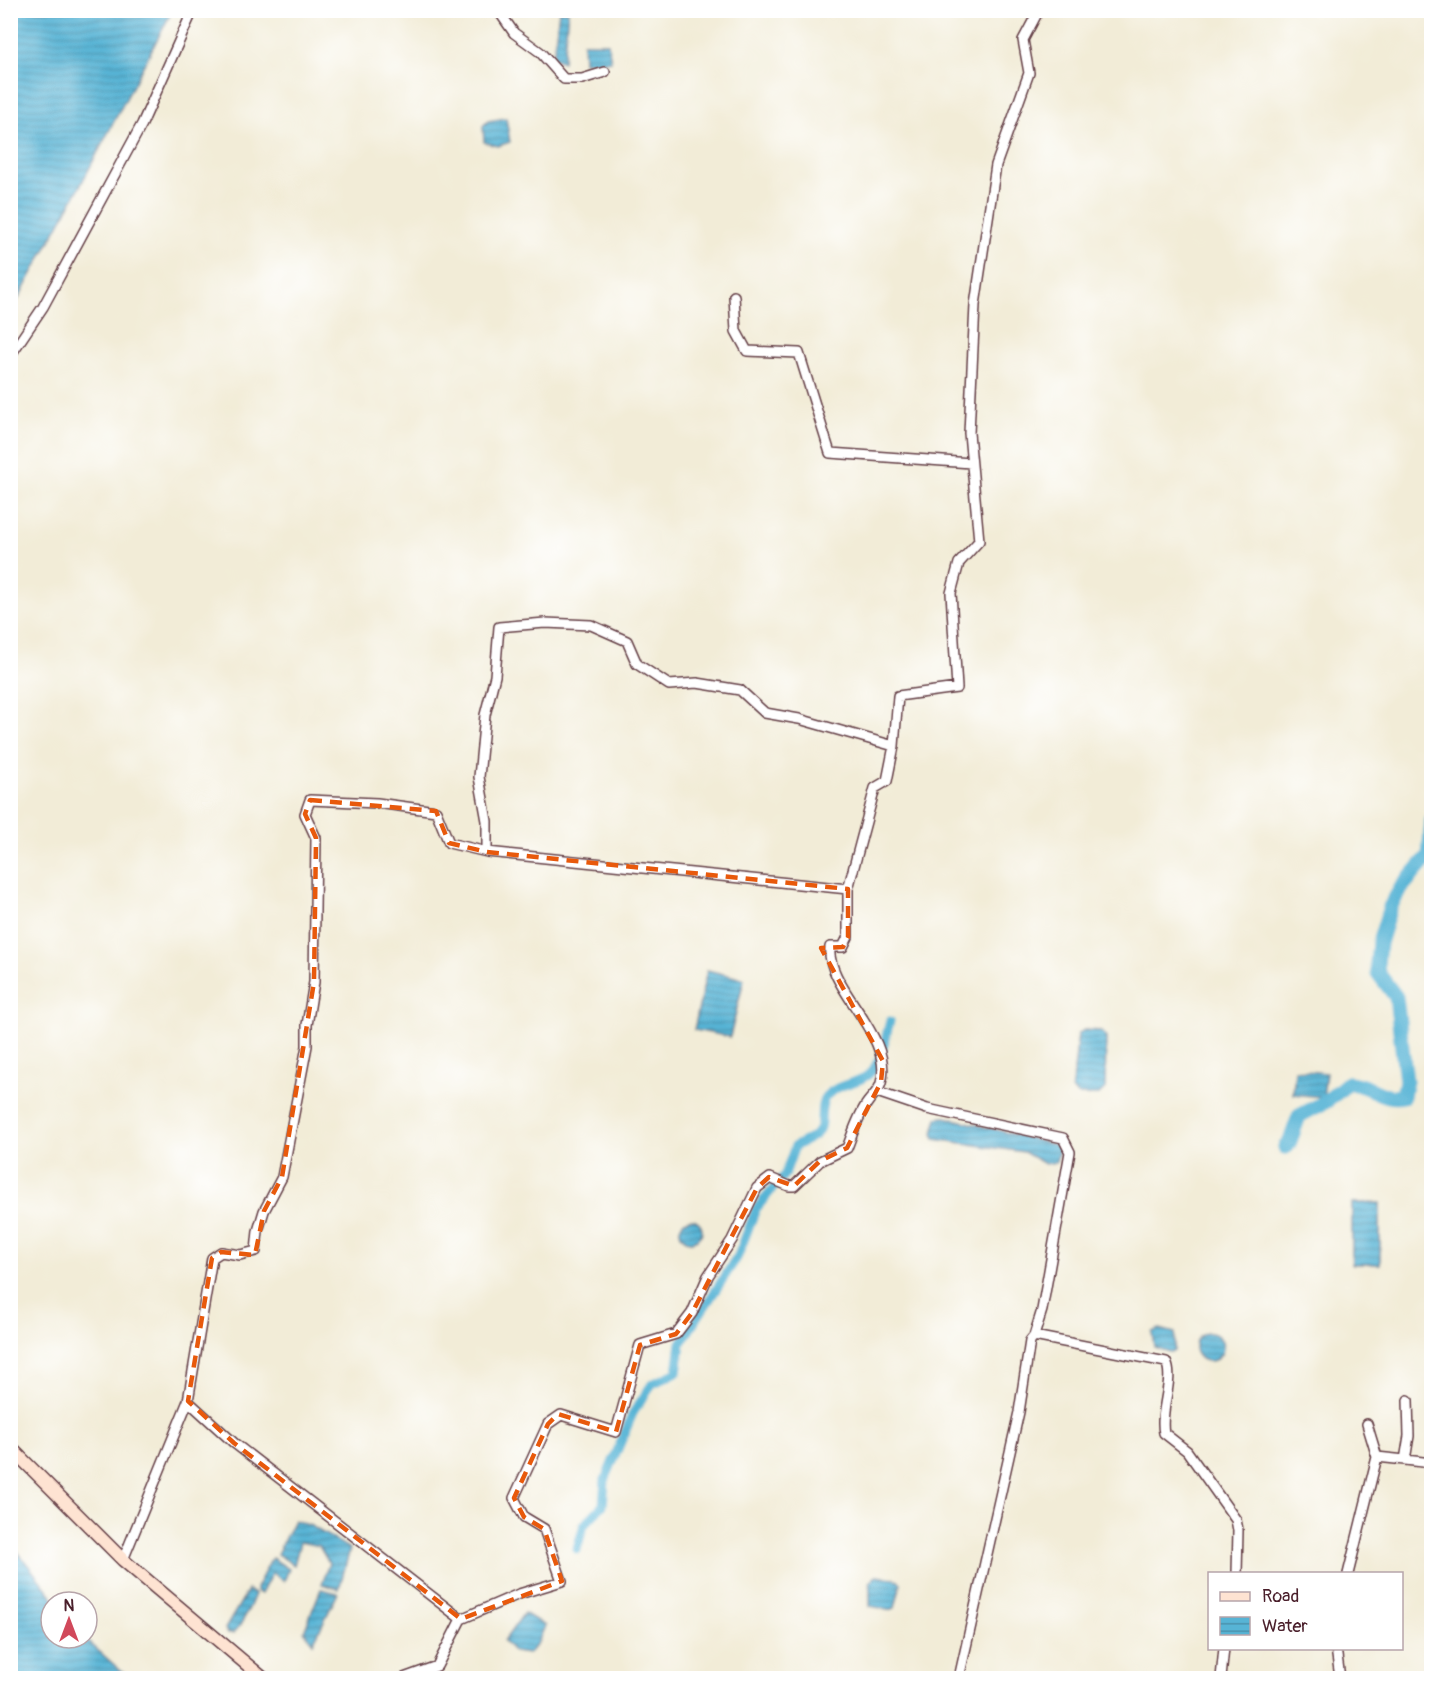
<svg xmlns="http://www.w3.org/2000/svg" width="1442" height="1689" font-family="Pangolin,sans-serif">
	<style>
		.water { fill: url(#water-rules); stroke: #506a80; stroke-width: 1.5 }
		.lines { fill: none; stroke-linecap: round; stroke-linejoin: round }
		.canal { stroke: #57b4d5; stroke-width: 9 }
		.river { stroke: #57b4d5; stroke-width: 15 }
		.street-casing { stroke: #633e45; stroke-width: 12 }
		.secondary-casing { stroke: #633e45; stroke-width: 15 }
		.street { stroke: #fff; stroke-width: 9 }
		.secondary { stroke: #fee3d2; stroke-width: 12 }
		.marked { fill: none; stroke: #e8590c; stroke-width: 4.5; stroke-dasharray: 12 8; stroke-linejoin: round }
	</style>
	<defs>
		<pattern id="water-rules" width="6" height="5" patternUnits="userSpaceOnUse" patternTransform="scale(1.5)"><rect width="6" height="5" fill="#57b4d5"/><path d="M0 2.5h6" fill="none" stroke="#4a92ad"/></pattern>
	</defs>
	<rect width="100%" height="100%" fill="#fff"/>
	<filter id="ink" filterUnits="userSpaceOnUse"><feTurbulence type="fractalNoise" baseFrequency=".0167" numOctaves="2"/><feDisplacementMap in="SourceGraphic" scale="12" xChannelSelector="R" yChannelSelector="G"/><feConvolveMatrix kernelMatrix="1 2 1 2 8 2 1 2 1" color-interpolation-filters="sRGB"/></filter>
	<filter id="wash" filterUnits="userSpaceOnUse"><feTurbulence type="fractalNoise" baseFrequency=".008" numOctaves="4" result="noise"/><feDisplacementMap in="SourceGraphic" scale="24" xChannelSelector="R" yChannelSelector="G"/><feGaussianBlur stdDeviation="1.35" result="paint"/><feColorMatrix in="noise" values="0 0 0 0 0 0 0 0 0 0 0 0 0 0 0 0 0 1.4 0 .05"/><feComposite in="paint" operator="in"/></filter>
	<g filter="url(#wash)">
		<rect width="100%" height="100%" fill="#f2ecd7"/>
		<path class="water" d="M11 10 172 11 77 192 11 312Z
			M559 11H568L563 62 553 58Z
			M583 43H608L611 61 584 62Z
			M506 118 510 142 498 146 484 142 483 126 488 121Z
			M707 970 744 979 730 1037 694 1030Z
			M1084 1030 1102 1031 1106 1037 1105 1089 1099 1095H1077L1072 1089 1078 1034Z
			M1295 1070 1326 1073 1323 1097 1293 1094Z
			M946 1117 1055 1145 1059 1150 1056 1162 1045 1164 1024 1152 935 1139 933 1133 937 1118Z
			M1352 1203H1380V1264H1352Z
			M680 1230a11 11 0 1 1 22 0a11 11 0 1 1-22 0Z
			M1160 1329 1175 1333 1174 1351 1169 1352 1154 1347 1152 1332Z
			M1195 1347a14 14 0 1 1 28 0a14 14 0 1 1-28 0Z
			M294 1520 311 1526 350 1549 339 1589 322 1584 329 1563 319 1546 300 1542 294 1565 277 1554Z
			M10 1542 57 1602H51V1638H84L129 1678H11Z
			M272 1558 289 1569 284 1581 272 1573 261 1594 256 1591V1588Z
			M876 1576 894 1578 901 1583 895 1608 890 1610 870 1606V1582Z
			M321 1589 338 1593 313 1643 304 1631Z
			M248 1590 255 1594C250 1607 243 1623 234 1633H228L225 1629Z
			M524 1613 545 1626 538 1642 528 1654 514 1652 504 1641Z"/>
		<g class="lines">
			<path class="canal" d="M1429 313 1432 316
				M577 1549 584 1525 603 1505 605 1480 633 1413 652 1384 677 1372 681 1343 738 1256 756 1209 785 1174 795 1146C801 1143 810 1139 815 1135 826 1125 817 1108 826 1096 837 1085 851 1084 863 1078 881 1070 885 1038 890 1021"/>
			<path class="river" d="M1285 1147 1289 1144 1299 1116 1327 1101 1348 1083C1368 1083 1382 1101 1403 1096L1406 1081 1396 997 1378 973 1377 964 1379 943 1390 907 1401 888 1429 856 1432 821"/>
		</g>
	</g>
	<g filter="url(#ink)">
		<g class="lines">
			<g class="street-casing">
				<path id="street" d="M498 10 514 33 540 52 564 79H582L605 72
					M734 296 736 331 747 351 799 353 830 453 971 463
					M10 356 43 307 142 124 193 10
					M894 746 898 696 957 688 951 593 959 563 979 541 969 433 975 305 996 165 1029 73 1023 40 1039 10
					M877 1092 927 1109 1063 1138 1070 1152 1042 1310 1034 1336
					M188 1401 234 1443 461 1619
					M1377 1457 1405 1460 1409 1436 1408 1400
					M1405 1460 1432 1463
					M123 1560 188 1401 212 1258 221 1252 240 1255 256 1251 258 1231 264 1211 282 1177 307 1046V1025L314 982 316 838 305 814 310 800 377 803 436 811 449 843 487 852 848 889
					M1348 1574 1377 1457 1367 1424
					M1336 1648 1340 1678
					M404 1678 437 1666 461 1619 519 1594 562 1581 544 1529 524 1517 514 1498 548 1424 561 1415 616 1432 640 1345 676 1334 692 1313 708 1276 732 1240 757 1188 770 1178 789 1186H794L820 1161 847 1148C853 1133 858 1115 868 1102 873 1095 879 1091 881 1083 895 1036 825 987 830 947H843L848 937V889L875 788 887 781 894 746 799 719 765 713 740 690 697 683 669 685 637 664 627 641 591 625 545 623 499 627 495 676 485 715 479 777 487 821V852
					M959 1678 1019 1412 1030 1341 1034 1336 1166 1362C1175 1379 1159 1411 1164 1433L1187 1451 1236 1520 1238 1530 1237 1574
					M1221 1678 1224 1648"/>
			</g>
			<g class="secondary-casing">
				<path id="secondary" d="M10 1447 123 1560 263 1678"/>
			</g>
			<use href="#street" class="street"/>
			<use href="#secondary" class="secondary"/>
		</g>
	</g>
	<path class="marked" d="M310 800 436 811 449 843 487 852 848 889V937L843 947 821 948 883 1061 881 1082 847 1148 820 1161 794 1186 769 1177 757 1188 692 1313 676 1334 640 1345 616 1432 558 1414 548 1424 514 1498 524 1517 544 1529 562 1581 461 1619 234 1443 188 1401 212 1258 221 1252 255 1255 264 1211 282 1177 314 982 316 838 305 814Z"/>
	<rect width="1442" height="1689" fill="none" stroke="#fff" stroke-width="36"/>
	<rect x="1208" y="1572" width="195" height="78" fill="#ffffff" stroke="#b7a5aa" stroke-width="1.5"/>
	<rect x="1220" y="1592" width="30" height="9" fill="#fee3d2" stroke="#b7a5aa" stroke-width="1.5"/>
	<text x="1262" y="1602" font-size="18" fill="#4a1f2b">Road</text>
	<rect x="1220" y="1617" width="30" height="18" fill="url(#water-rules)" stroke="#b7a5aa" stroke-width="1.5"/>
	<text x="1262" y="1632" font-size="18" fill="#4a1f2b">Water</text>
	<g transform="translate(69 1620)"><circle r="28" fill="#ffffff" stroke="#b7a5aa" stroke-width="1.5"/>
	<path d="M0-4.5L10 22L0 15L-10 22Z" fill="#d1495b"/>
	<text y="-9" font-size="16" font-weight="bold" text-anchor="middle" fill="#4a1f2b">N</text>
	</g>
</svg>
